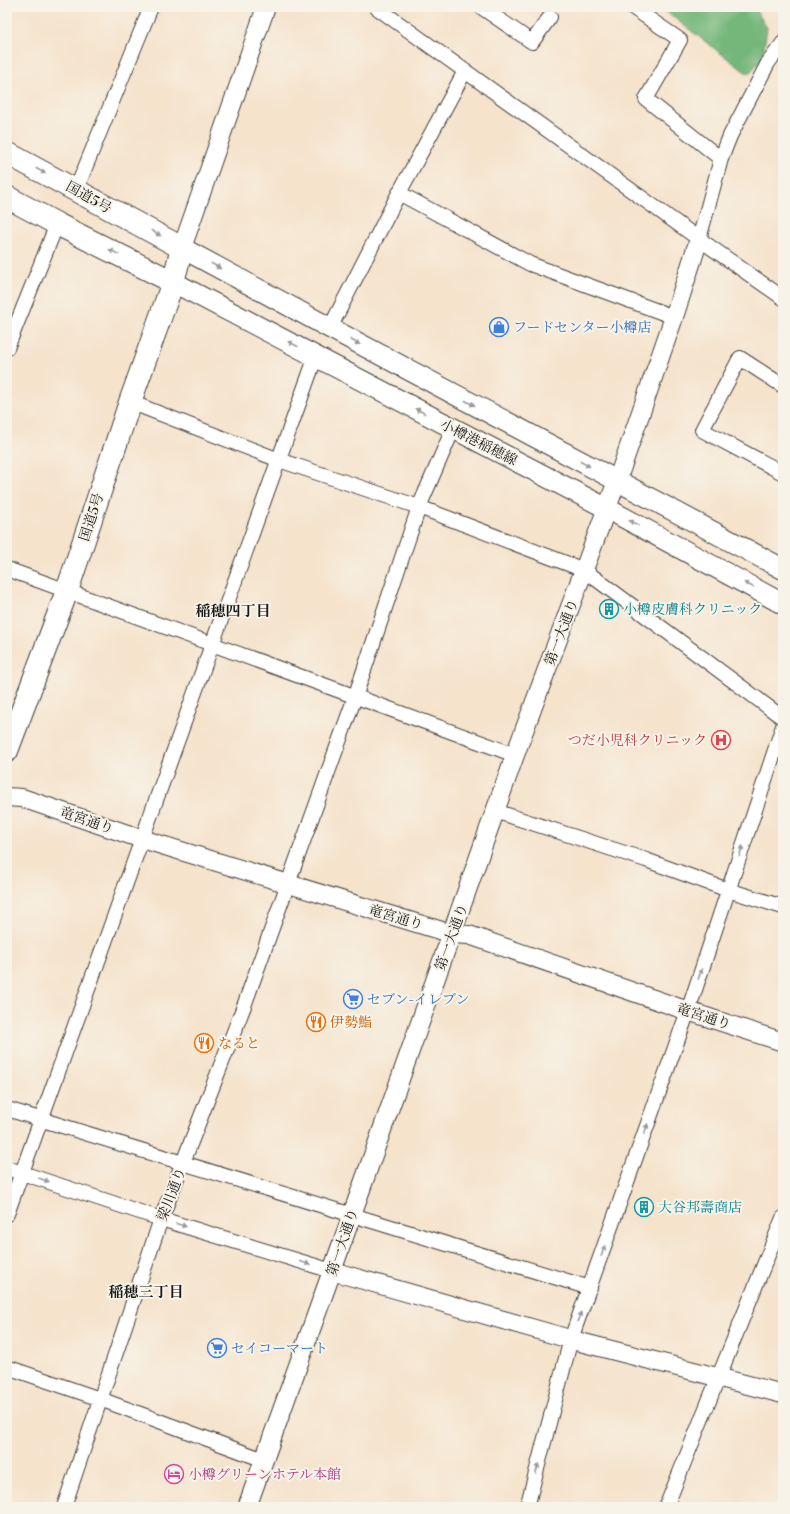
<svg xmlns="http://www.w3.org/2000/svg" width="790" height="1514" font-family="'Libre Bodoni','Noto Serif JP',serif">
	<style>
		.forest { fill: #74b77a; stroke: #486a4b }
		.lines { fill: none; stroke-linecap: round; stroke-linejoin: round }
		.minor-casing { stroke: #3d3a36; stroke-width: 16 }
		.tertiary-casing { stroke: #3d3a36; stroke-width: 20 }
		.secondary-casing { stroke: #3d3a36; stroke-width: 22 }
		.trunk-casing { stroke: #3d3a36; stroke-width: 24 }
		.minor { stroke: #fff; stroke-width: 14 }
		.tertiary { stroke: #fff; stroke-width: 18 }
		.secondary { stroke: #fff; stroke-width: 20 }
		.trunk { stroke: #fff; stroke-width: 22 }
		.oneway { fill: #999 }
		.labels { text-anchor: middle; stroke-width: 4; stroke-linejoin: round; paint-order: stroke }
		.street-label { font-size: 14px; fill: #1c1c1c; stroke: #f7f3e8 }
		.shop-label { font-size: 14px; fill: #366cbe; stroke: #f7f3e8; text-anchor: start }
		.culture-label { font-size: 14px; fill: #0d838f; stroke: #f7f3e8; text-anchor: start }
		.health-label { font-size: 14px; fill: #be3a42; stroke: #f7f3e8; text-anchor: end }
		.food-label { font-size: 14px; fill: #c56008; stroke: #f7f3e8; text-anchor: start }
		.hotel-label { font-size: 14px; fill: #b23c85; stroke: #f7f3e8; text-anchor: start }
		.neighbourhood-label { font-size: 15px; font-weight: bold; fill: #1c1c1c; stroke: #f7f3e8 }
	</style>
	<rect width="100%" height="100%" fill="#f7f3e8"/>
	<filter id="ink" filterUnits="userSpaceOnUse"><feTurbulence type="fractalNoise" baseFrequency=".025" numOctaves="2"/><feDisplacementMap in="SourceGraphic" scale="8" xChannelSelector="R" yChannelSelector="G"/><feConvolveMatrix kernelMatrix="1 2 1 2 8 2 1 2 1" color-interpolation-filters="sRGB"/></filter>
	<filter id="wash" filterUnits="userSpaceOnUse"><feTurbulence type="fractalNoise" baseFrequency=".012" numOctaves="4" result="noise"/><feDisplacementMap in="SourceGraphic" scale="16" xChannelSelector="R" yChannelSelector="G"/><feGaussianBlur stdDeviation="0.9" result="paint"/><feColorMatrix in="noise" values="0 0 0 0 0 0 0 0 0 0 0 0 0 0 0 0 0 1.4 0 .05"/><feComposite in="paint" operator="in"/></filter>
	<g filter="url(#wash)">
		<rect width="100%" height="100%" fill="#f5e3cc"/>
		<path class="forest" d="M660 7H754L767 28 762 60 748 74Z"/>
	</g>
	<g filter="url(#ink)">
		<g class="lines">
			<g class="minor-casing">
				<path id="minor" d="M376 7 699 239 783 298
					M481 7 532 42 550 17
					M632 7 680 40 646 99 721 159
					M76 190 151 7
					M399 193 530 264 674 317
					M699 239 721 159 730 136 768 63 783 43
					M330 328 399 193 465 71
					M7 348 57 224
					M783 386 740 358 702 430 783 473
					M130 402 279 460 419 507 584 570 783 718
					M7 569 515 755
					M495 811 646 860 728 890 783 907
					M7 1109 590 1288
					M7 1168 161 1219 332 1271
					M7 1214 316 356
					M7 1367 100 1399 264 1460
					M64 1507 161 1219 244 1006 355 697 419 507 453 429
					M527 1507 571 1339 688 1011 783 726
					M666 1507 783 1218"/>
			</g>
			<g class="tertiary-casing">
				<path id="tertiary" d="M182 248 266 7
					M7 797 22 798 142 839 452 934 469 935 688 1011 783 1042
					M332 1271 580 1342 783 1394
					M247 1507 332 1271 515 755 617 481 674 317 699 239"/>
			</g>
			<g class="secondary-casing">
				<path id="secondary" d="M182 248 330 328 783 569
					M173 282 606 508 783 604"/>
			</g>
			<g class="trunk-casing">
				<path id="trunk" d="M7 153 182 248 173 282 130 402 67 591 7 751
					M7 197 57 224 173 282"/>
			</g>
			<use href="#minor" class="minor"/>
			<use href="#tertiary" class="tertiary"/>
			<use href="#secondary" class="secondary"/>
			<use href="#trunk" class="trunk"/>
		</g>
		<defs><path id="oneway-solid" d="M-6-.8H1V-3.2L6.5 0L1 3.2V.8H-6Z"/></defs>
		<g class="oneway">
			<use href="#oneway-solid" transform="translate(41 171) rotate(28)"/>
			<use href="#oneway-solid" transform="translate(156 233) rotate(29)"/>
			<use href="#oneway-solid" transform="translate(114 252) rotate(-153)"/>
			<use href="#oneway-solid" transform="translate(216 266) rotate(29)"/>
			<use href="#oneway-solid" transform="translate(355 342) rotate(28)"/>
			<use href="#oneway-solid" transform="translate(293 344) rotate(-153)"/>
			<use href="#oneway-solid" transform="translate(470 403) rotate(28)"/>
			<use href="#oneway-solid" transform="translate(420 411) rotate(-152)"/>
			<use href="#oneway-solid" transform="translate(585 464) rotate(28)"/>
			<use href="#oneway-solid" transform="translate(634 523) rotate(-152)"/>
			<use href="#oneway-solid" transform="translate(749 585) rotate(-152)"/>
			<use href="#oneway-solid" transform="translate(741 851) rotate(-72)"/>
			<use href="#oneway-solid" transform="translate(700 974) rotate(-71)"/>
			<use href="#oneway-solid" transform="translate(646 1129) rotate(-71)"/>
			<use href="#oneway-solid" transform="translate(44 1180) rotate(19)"/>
			<use href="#oneway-solid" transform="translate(181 1225) rotate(17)"/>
			<use href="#oneway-solid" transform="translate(603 1251) rotate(-71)"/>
			<use href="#oneway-solid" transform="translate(305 1263) rotate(17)"/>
			<use href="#oneway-solid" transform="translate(579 1317) rotate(-70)"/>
			<use href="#oneway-solid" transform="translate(537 1469) rotate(-75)"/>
		</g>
	</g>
	<defs>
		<g id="shop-ring" transform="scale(1)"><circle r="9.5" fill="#f7f3e8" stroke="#3f7fe0" stroke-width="1.5"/><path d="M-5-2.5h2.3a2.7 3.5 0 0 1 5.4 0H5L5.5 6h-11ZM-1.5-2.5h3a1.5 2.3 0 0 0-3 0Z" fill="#3f7fe0"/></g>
		<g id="building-ring" transform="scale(1)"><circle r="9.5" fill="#f7f3e8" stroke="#0f9aa8" stroke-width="1.5"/><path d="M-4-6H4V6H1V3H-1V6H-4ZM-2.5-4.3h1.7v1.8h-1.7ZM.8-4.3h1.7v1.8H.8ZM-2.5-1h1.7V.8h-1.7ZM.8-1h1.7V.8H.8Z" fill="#0f9aa8"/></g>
		<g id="hospital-ring" transform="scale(1)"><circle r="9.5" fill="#f7f3e8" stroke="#e0444e" stroke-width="1.5"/><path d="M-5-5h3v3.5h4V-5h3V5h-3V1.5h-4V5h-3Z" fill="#e0444e"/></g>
		<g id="supermarket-ring" transform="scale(1)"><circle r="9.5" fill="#f7f3e8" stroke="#3f7fe0" stroke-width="1.5"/><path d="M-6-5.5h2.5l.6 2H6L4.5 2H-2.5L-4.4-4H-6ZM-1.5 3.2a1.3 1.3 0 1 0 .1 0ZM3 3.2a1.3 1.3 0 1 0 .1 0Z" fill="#3f7fe0"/></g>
		<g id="restaurant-ring" transform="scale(1)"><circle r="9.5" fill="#f7f3e8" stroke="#e8710a" stroke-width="1.5"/><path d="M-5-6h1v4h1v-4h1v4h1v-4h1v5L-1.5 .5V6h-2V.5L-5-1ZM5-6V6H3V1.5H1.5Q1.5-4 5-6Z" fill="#e8710a"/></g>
		<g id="hotel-ring" transform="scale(1)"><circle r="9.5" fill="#f7f3e8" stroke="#d1479c" stroke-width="1.5"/><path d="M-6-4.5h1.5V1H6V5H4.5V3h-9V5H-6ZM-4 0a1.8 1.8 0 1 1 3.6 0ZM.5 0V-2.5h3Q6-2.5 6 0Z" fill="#d1479c"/></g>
	</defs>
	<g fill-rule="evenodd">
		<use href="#shop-ring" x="499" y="327"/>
		<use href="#building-ring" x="609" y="609"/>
		<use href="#hospital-ring" x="721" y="740"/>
		<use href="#supermarket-ring" x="353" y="999"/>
		<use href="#restaurant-ring" x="316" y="1022"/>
		<use href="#restaurant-ring" x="204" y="1043"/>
		<use href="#building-ring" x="644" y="1207"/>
		<use href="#supermarket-ring" x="217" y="1348"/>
		<use href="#hotel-ring" x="174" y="1474"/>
	</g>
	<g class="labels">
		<g class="street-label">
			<text transform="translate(89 197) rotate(29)" y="5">国道5号</text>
			<text transform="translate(479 442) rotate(27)" y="5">小樽港稲穂線</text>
			<text transform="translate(91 517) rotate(-72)" y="5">国道5号</text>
			<text transform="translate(561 632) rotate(-69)" y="5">第一大通り</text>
			<text transform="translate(87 820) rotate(19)" y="5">竜宮通り</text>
			<text transform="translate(396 917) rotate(17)" y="5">竜宮通り</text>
			<text transform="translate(451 937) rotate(-70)" y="5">第一大通り</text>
			<text transform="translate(704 1016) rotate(18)" y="5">竜宮通り</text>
			<text transform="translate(171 1194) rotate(-69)" y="5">梁川通り</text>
			<text transform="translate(342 1242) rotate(-71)" y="5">第一大通り</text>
		</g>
		<g class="shop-label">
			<text x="513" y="332">フードセンター小樽店</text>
			<text x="367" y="1004">セブン-イレブン</text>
			<text x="231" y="1353">セイコーマート</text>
		</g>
		<g class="culture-label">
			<text x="623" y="614">小樽皮膚科クリニック</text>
			<text x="658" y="1212">大谷邦壽商店</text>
		</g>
		<g class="health-label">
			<text x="707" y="745">つだ小児科クリニック</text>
		</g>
		<g class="food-label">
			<text x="330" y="1027">伊勢鮨</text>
			<text x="218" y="1048">なると</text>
		</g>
		<g class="hotel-label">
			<text x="188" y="1479">小樽グリーンホテル本館</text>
		</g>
		<g class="neighbourhood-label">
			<text x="233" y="616">稲穂四丁目</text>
			<text x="146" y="1297">稲穂三丁目</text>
		</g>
	</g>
	<rect width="790" height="1514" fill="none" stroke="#f7f3e8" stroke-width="24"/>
</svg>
